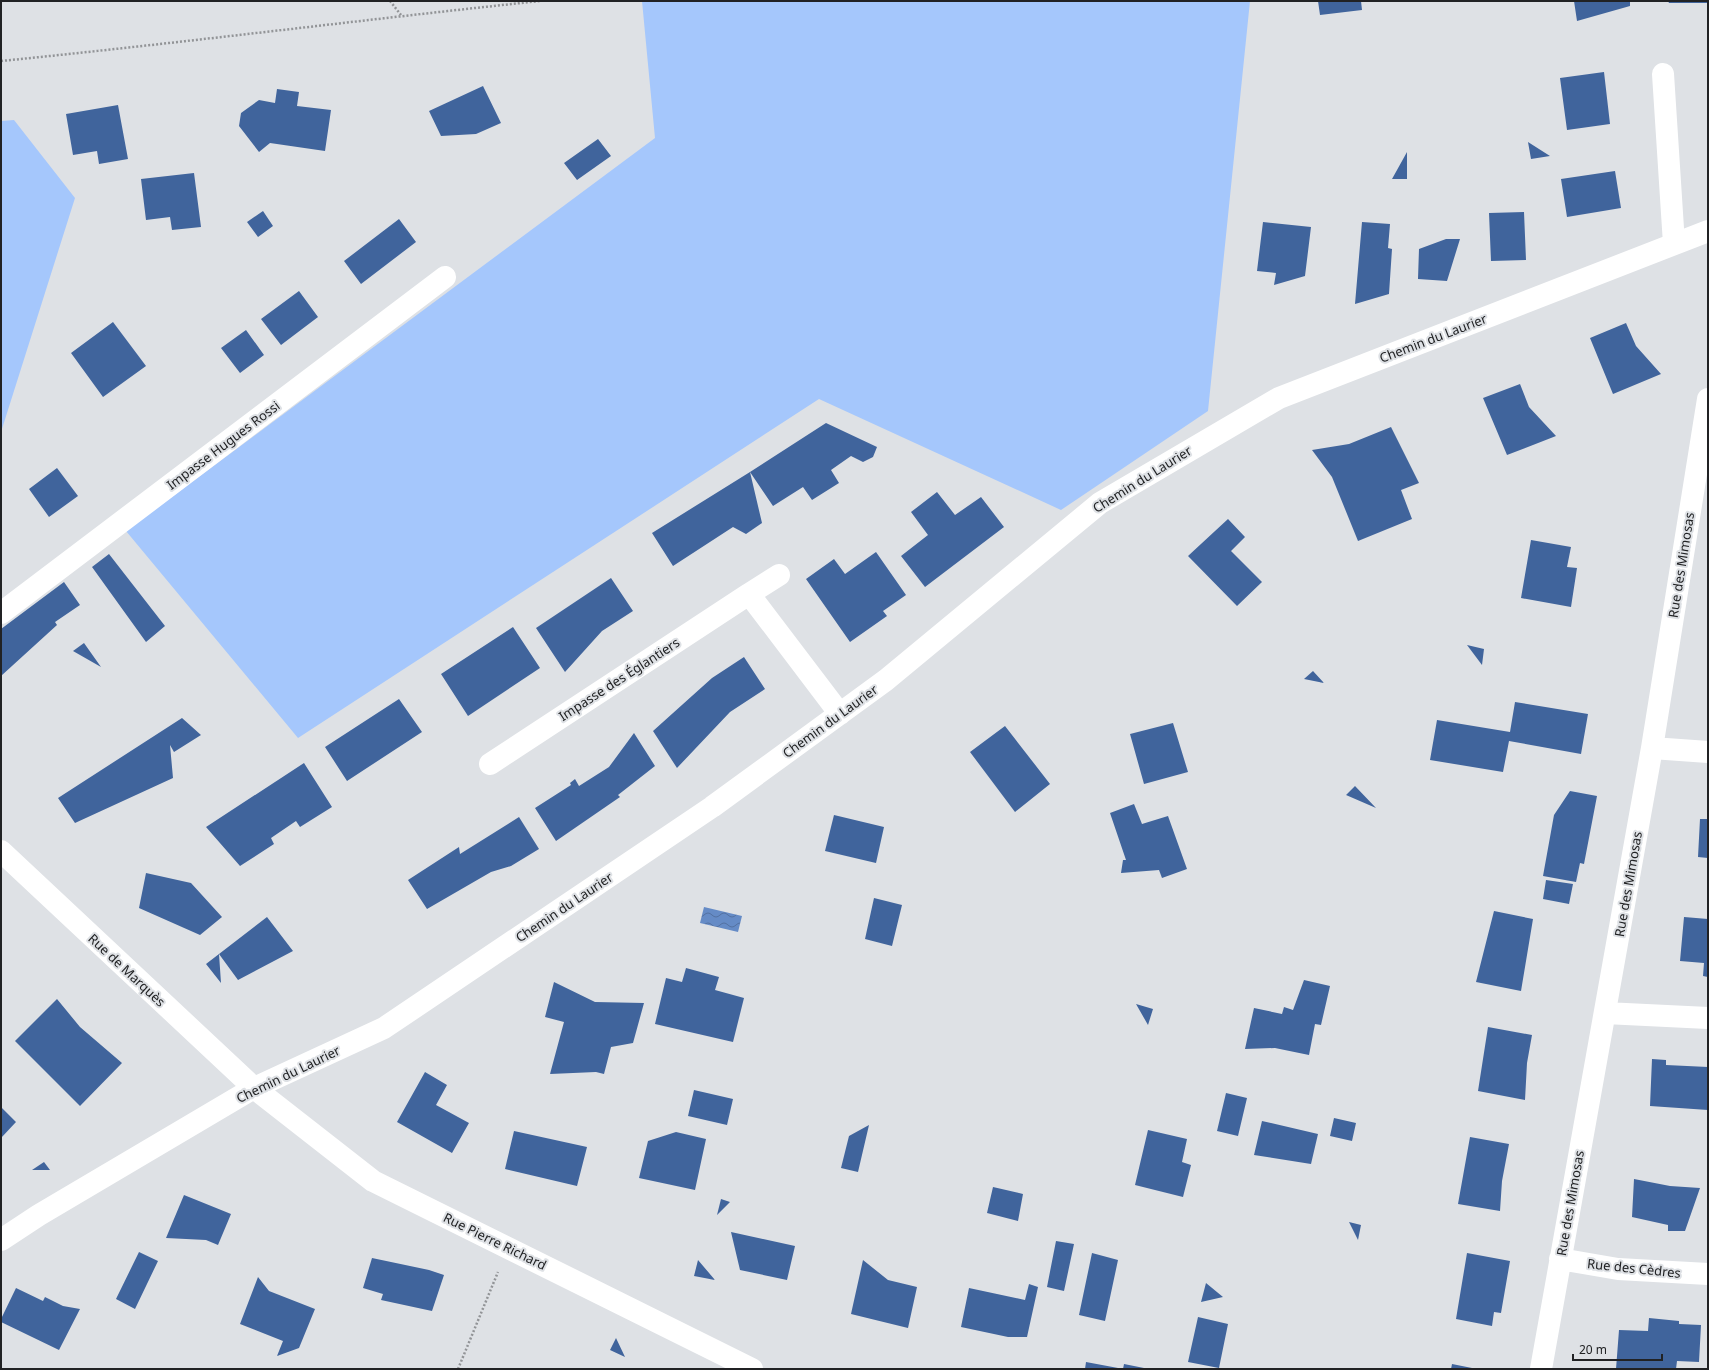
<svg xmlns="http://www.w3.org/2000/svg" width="1709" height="1370" font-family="'Noto Sans',sans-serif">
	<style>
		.green { fill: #a5c7fc }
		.water { fill: url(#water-waves) }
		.building { fill: #40649c }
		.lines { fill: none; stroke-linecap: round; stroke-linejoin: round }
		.path { stroke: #929497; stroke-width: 2.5; stroke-dasharray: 2 2; stroke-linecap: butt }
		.minor { stroke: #fff; stroke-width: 22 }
		.labels { text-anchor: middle; stroke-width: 4; stroke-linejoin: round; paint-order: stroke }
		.street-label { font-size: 13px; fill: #212224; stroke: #dee1e5 }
	</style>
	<defs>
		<pattern id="water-waves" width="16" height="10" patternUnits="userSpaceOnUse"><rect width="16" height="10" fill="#658bc6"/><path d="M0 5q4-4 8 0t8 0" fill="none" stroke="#5371a1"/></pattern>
	</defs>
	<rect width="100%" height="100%" fill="#dee1e5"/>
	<path class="green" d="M642 1H1250L1208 411 1061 510 819 399 298 738 126 531 655 138Z
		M14 120 75 198 1 432V121Z"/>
	<path class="water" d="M704 907 742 916 738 932 700 923Z"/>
	<path class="building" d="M1318 1H1361L1362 10 1320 15Z
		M1574 1H1630V6L1577 21Z
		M1668 1H1708V3H1669Z
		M1604 72 1610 124 1567 130 1560 78Z
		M483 86 501 123 476 134 441 136 429 111Z
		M277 89 299 92 297 106 331 110 325 151 270 143 259 152 239 126 241 113 259 100 275 103Z
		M118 105 128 159 99 164 97 151 73 155 66 114Z
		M598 139 611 156 577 180 564 163Z
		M1528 142 1550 156 1531 159Z
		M1407 152V179H1392Z
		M1615 171 1621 208 1567 217 1561 179Z
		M194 173 201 227 172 230 170 217 146 220 141 179Z
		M263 211 273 226 258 237 247 222Z
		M1524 212 1526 260 1491 261 1489 213Z
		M399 219 416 242 361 284 344 261Z
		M1263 222 1311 227 1305 276 1274 285 1276 273 1257 271Z
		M1362 222 1390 224 1388 248 1392 249 1389 294 1355 304Z
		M1446 239H1460L1447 281 1418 279 1419 249Z
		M299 291 318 317 281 345 261 319Z
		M113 322 146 366 103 397 71 353Z
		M1626 323 1636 346 1661 374 1613 394 1590 338Z
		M246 330 264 355 240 373 221 348Z
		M1520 384 1529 407 1556 436 1507 455 1483 398Z
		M826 423 877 447 873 457 863 462 851 456 831 470 839 483 812 500 803 487 773 506 750 472Z
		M1391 427 1419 483 1401 490 1412 519 1358 541 1332 477 1312 450 1349 444Z
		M57 468 78 496 49 517 29 489Z
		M750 472 762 523 746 534 733 527 673 566 652 533Z
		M937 492 955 515 981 497 1004 527 925 587 901 556 928 535 911 512Z
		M1228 519 1245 537 1231 551 1262 582 1237 606 1188 556Z
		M1531 540 1571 547 1567 567 1577 568 1571 607 1521 598Z
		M876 552 906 595 883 611 887 616 850 642 806 579 834 559 845 574Z
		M109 554 165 626 146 642 92 567Z
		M611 578 633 611 602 631 565 672 536 628Z
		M64 582 80 605 55 622 57 625 1 676V629Z
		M513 627 540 668 468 716 441 674Z
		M84 643 101 667 73 651Z
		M1467 645 1484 649 1482 665Z
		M744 657 765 689 730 712 677 768 653 731 712 678Z
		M1313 671 1324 683 1304 679Z
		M399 699 422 732 347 781 325 747Z
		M1515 702 1588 714 1581 754 1509 741 1503 772 1430 760 1437 720 1510 732Z
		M182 718 201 735 174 752 170 745 173 778 75 823 58 798Z
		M1173 723 1188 772 1144 784 1130 734Z
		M1005 726 1050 784 1015 812 970 752Z
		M634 733 655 766 618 795 620 797 556 841 535 808 571 785 570 783 575 779 579 786 609 767Z
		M304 763 332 807 300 827 296 821 271 838 274 844 240 866 206 827Z
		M1355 786 1376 808 1346 795Z
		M1570 791 1597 796 1584 864 1580 863 1576 882 1543 876 1554 815Z
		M1134 804 1142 824 1168 816 1187 869 1162 878 1159 870 1121 873 1123 860H1126L1110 813Z
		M834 815 884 827 876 863 825 851Z
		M519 817 539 849 511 866 491 872 427 909 408 880 459 847 460 854Z
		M1700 819H1708V858L1698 857Z
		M146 873 191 883 222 917 200 935 139 908Z
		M1546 880 1573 884 1569 904 1543 899Z
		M874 898 902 905 892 946 865 939Z
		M1494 911 1533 919 1521 991 1476 982Z
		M267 917 293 951 238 980 219 954 221 983 206 964 219 954Z
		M1684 917 1708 919V977L1703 976 1704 963 1680 961Z
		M686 968 719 977 715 990 744 998 733 1042 655 1024 666 978 682 982Z
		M1304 980 1330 986 1321 1025 1315 1024 1309 1055 1275 1048 1245 1049 1254 1008 1282 1014 1284 1007 1293 1010Z
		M554 982 595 1002 644 1003 633 1043 611 1047 604 1074 596 1072 550 1074 564 1022 545 1017Z
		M57 999 80 1027 122 1063 80 1106 15 1041Z
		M1136 1004 1153 1009 1148 1025Z
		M1488 1027 1532 1035 1527 1063 1525 1100 1478 1091Z
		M1652 1059 1666 1060V1065L1708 1067V1110L1650 1106Z
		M425 1072 447 1085 436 1105 469 1123 452 1153 397 1122Z
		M694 1090 733 1099 727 1125 688 1116Z
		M1226 1093 1247 1098 1238 1136 1217 1131Z
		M1 1107 16 1122 1 1138Z
		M1334 1118 1356 1123 1352 1141 1330 1136Z
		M1262 1121 1318 1134 1311 1164 1254 1155Z
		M869 1125 858 1172 841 1168 849 1136Z
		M1148 1130 1187 1139 1182 1162 1191 1165 1183 1197 1135 1185Z
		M514 1131 587 1147 577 1186 505 1169Z
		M676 1132 706 1139 695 1190 639 1178 648 1141Z
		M1470 1137 1509 1144 1502 1181 1500 1211 1458 1204Z
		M44 1162 50 1170H32Z
		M1634 1179 1670 1186 1700 1188 1685 1231H1668V1225L1632 1217Z
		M993 1187 1023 1194 1018 1221 987 1213Z
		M184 1195 231 1214 218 1245 206 1240 166 1238Z
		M721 1199 730 1202 717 1215Z
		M1349 1222 1361 1225 1358 1240Z
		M731 1232 795 1246 787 1280 740 1270Z
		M1056 1241 1074 1244 1064 1291 1047 1287Z
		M139 1252 158 1261 135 1309 116 1299Z
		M1092 1253 1118 1260 1105 1321 1079 1315Z
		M1467 1253 1510 1261 1501 1313 1494 1312 1492 1326 1456 1319Z
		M372 1258 429 1270 444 1275 432 1311 381 1300 383 1294 363 1288Z
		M698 1260 715 1280 694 1276Z
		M863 1260 888 1280 917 1287 908 1328 851 1314Z
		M258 1277 269 1291 315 1309 299 1348 277 1356 283 1341 240 1324Z
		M1206 1283 1223 1297 1201 1302Z
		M1029 1284 1038 1287 1027 1337H1008L961 1327 969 1288 1025 1300Z
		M16 1288 43 1301 45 1297 63 1306 80 1309 59 1350 1 1322V1319Z
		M1198 1317 1228 1324 1219 1368 1188 1362Z
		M1649 1318 1679 1321V1324L1701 1325 1699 1362 1677 1361 1676 1369H1616L1619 1330 1648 1331Z
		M616 1338 625 1357 610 1350Z
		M1086 1362 1118 1368V1369H1085Z
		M1124 1364 1144 1368V1369H1123Z
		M1452 1364 1472 1368V1369H1451Z"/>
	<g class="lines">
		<path class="path" d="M390 1 401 15
			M1 61C181 43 360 20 540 1
			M458 1369 498 1272"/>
		<path class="minor" d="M1663 74 1674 244
			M749 594 779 575
			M1 613 445 277
			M1652 748 1708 752
			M490 764 749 594 840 714
			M1 851 254 1088 373 1181 752 1369
			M1605 1013 1708 1018
			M1 1240 39 1215 254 1088 384 1028 712 807 886 680 1100 503 1279 398 1708 231
			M1560 1259 1618 1269 1708 1274
			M1541 1369 1652 748 1708 399"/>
	</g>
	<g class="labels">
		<g class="street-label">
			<text transform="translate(1433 338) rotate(-21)" y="5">Chemin du Laurier</text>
			<text transform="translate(223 445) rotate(-37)" y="5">Impasse Hugues Rossi</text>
			<text transform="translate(1142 479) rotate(-32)" y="5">Chemin du Laurier</text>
			<text transform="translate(1681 565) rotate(-81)" y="5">Rue des Mimosas</text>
			<text transform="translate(619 679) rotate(-33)" y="5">Impasse des Églantiers</text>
			<text transform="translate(830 721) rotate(-36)" y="5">Chemin du Laurier</text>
			<text transform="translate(1628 884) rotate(-80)" y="5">Rue des Mimosas</text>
			<text transform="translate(564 907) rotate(-34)" y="5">Chemin du Laurier</text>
			<text transform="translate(127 970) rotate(43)" y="5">Rue de Marquès</text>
			<text transform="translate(288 1074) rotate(-26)" y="5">Chemin du Laurier</text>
			<text transform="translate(1570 1203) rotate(-80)" y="5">Rue des Mimosas</text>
			<text transform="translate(495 1241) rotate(26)" y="5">Rue Pierre Richard</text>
			<text transform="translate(1634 1268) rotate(6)" y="5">Rue des Cèdres</text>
		</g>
	</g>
	<rect width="1709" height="1370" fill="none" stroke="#212224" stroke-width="4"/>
	<path d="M1573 1354v6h89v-6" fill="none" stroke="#212224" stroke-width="2"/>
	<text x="1579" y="1354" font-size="12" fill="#212224" stroke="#dee1e5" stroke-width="3" paint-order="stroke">20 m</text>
</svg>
